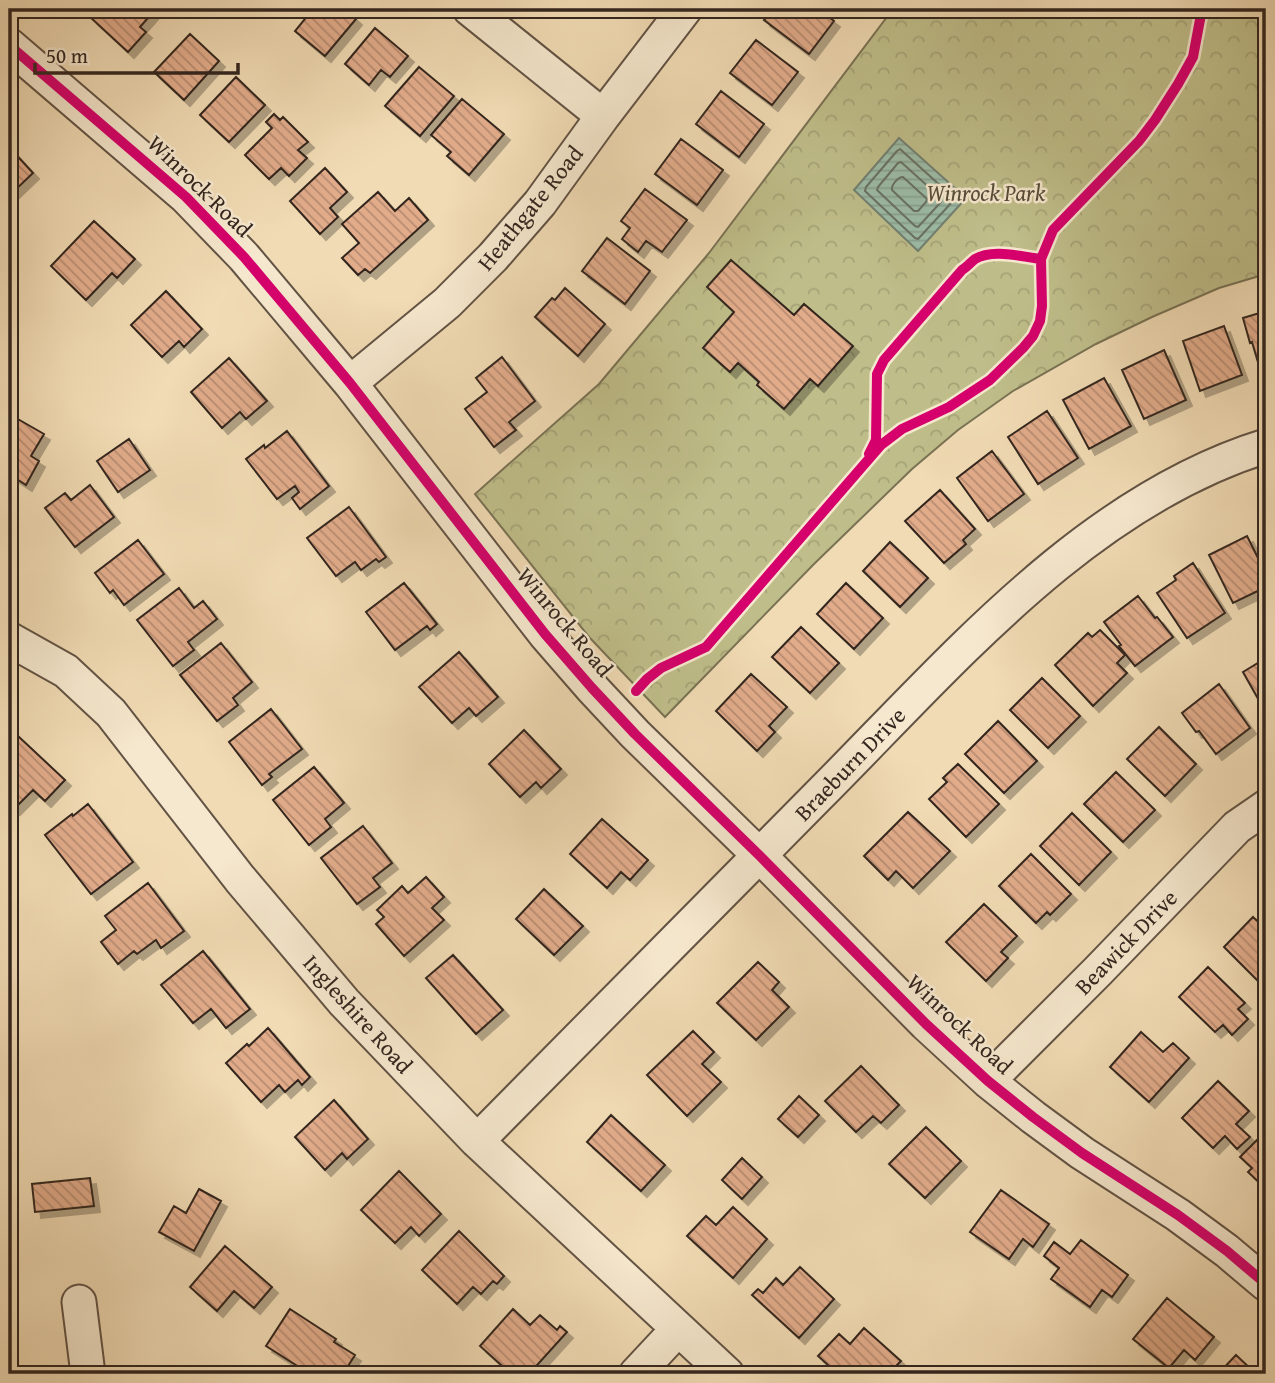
<svg xmlns="http://www.w3.org/2000/svg" width="1275" height="1383" font-family="'Gentium Book Plus',serif">
	<style>
		.park { fill: url(#park-crowns); stroke: #797254; stroke-width: 2 }
		.water { fill: url(#water-rules); stroke: #728071; stroke-width: 2 }
		.lines { fill: none; stroke-linecap: round; stroke-linejoin: round }
		.shore { stroke: #687163; stroke-width: 2 }
		.building { fill: url(#building-back-hatch); stroke: #33261f; stroke-width: 2; filter: url(#shadow) }
		.street-casing { stroke: #625344; stroke-width: 37 }
		.street { stroke: #f6e8ce; stroke-width: 33 }
		.cycleway-casing { stroke: #f6e8ce; stroke-width: 15 }
		.cycleway { stroke: #d6006c; stroke-width: 10 }
		.labels { text-anchor: middle; stroke-width: 5; stroke-linejoin: round; paint-order: stroke }
		.street-label { font-size: 23px; fill: #33261f; stroke: #f6e8ce }
		.park-label { font-size: 23px; font-style: italic; fill: #564c3a; stroke: #f6e8ce }
	</style>
	<defs>
		<pattern id="park-crowns" width="20" height="18" patternUnits="userSpaceOnUse" patternTransform="scale(1.75)"><rect width="20" height="18" fill="#bfbe8a"/><path d="M2 6a3 3 0 1 1 6 0M12 15a3 3 0 1 1 6 0" fill="none" stroke="#a5a377"/></pattern>
		<pattern id="water-rules" width="6" height="5" patternUnits="userSpaceOnUse" patternTransform="scale(1.75)"><rect width="6" height="5" fill="#9cbca7"/><path d="M0 2.5h6" fill="none" stroke="#87a18f"/></pattern>
		<pattern id="building-back-hatch" width="6" height="6" patternUnits="userSpaceOnUse" patternTransform="scale(1.75)"><rect width="6" height="6" fill="#e2ac8b"/><path d="M-1 5l2 2M0 0l6 6M5-1l2 2" fill="none" stroke="#b88c71"/></pattern>
		<filter id="shadow"><feDropShadow dx="6" dy="6" stdDeviation="0" flood-color="#0004"/></filter>
	</defs>
	<rect width="100%" height="100%" fill="#f1dbb4"/>
	<filter id="stains"><feTurbulence type="fractalNoise" baseFrequency=".00286" numOctaves="4"/><feColorMatrix values="0 0 0 0 .2 0 0 0 0 .09 0 0 0 0 .02 0 0 0 .5 -.17"/></filter>
	<radialGradient id="worn" r=".72"><stop offset=".6" stop-color="#630" stop-opacity="0"/><stop offset="1" stop-color="#630" stop-opacity=".3"/></radialGradient>
	<path class="park" d="M893 9H1266V274L1219 288 1152 317 1096 344 1013 391 958 430 912 469 814 564 665 717 590 638 475 494 599 384 709 253Z"/>
	<path class="water" d="M899 138 966 198 918 251 854 190Z"/>
	<g class="lines">
		<path class="shore" d="M900 149 954 198 953 201 918 239 915 238 865 191 866 187 897 151Z
			M901 162 942 199 941 202 918 227 915 226 877 190 878 187 898 163Z
			M903 177 927 199 926 202 918 211H914L892 190C891 185 898 177 903 177Z"/>
	</g>
	<path class="building" d="M98 9H156L140 27 146 32 128 52 91 18Z
		M313 9H349L347 11 356 19 325 56 295 31Z
		M773 9H818L834 21 809 54 764 20Z
		M375 28 408 56 390 77 381 70 369 85 345 64Z
		M190 34 219 61 184 100 154 72Z
		M756 40 798 72 772 105 730 73Z
		M419 67 454 96 420 136 385 106Z
		M236 77 265 105 229 142 200 115Z
		M721 91 764 124 739 157 696 124Z
		M462 99 504 134 469 175 447 156 451 152 431 135Z
		M274 114 280 120 283 117 308 142 298 150 307 158 289 176 281 168 269 179 245 155 272 128 266 122Z
		M681 139 723 170 697 205 655 174Z
		M9 147 33 173 9 196Z
		M325 168 347 192 330 208 338 217 320 234 290 201Z
		M645 189 687 220 662 252 646 241 638 252 622 239 630 228 621 221Z
		M378 192 395 211 409 198 428 220 370 273 365 269 358 275 342 258 359 243 342 224Z
		M94 221 135 259 117 278 112 273 86 300 51 266Z
		M607 238 650 271 625 304 582 271Z
		M731 260 794 315 804 304 853 346 818 386 810 379 784 409 757 385 759 382 738 363 730 372 703 348 734 312 707 287Z
		M565 288 605 324 578 356 535 317 552 298 555 300Z
		M166 291 202 329 184 347 179 341 162 357 131 325Z
		M1266 311V368L1260 369 1252 342 1250 343 1243 318Z
		M1224 326 1242 375 1200 391 1183 341Z
		M1164 350 1186 400 1144 419 1122 370Z
		M502 357 535 401 509 422 516 430 494 447 465 409 487 392 476 378Z
		M229 358 267 401 246 419 240 412 222 428 191 392Z
		M1104 378 1131 426 1089 449 1063 400Z
		M1047 411 1078 458 1038 484 1008 437Z
		M9 414 44 434 31 456 39 461 26 485 9 474Z
		M287 431 329 486 300 509 292 498 299 492 295 486 277 499 246 459 264 445 265 448Z
		M129 439 150 470 118 492 97 461Z
		M992 451 1024 494 988 521 957 478Z
		M90 485 114 517 75 547 45 508 65 493 71 500Z
		M940 490 975 529 963 540 966 544 944 563 905 521Z
		M349 507 386 557 379 562 376 559 361 570 355 562 336 576 307 538Z
		M1247 536 1266 574V587L1233 603 1209 555Z
		M138 540 164 574 124 605 113 590 110 593 95 573Z
		M890 542 928 578 900 607 863 571Z
		M1193 563 1225 613 1187 638 1157 593 1176 580 1174 576Z
		M404 583 437 624 430 630 427 626 395 650 366 612Z
		M846 583 883 618 854 649 817 614Z
		M179 588 194 608 203 601 217 619 188 642 194 650 173 666 137 620Z
		M1138 596 1155 618 1157 617 1173 637 1135 666 1119 646 1121 645 1104 622Z
		M801 627 839 663 810 693 772 657Z
		M1100 630 1125 655 1117 663 1127 673 1093 706 1055 665 1088 633 1092 637Z
		M221 643 252 682 233 698 238 705 217 721 180 675Z
		M459 652 498 697 476 716 469 708 452 723 419 687Z
		M1266 658V713L1243 672Z
		M751 674 787 707 769 726 775 732 757 751 716 711Z
		M1042 678 1080 716 1048 748 1010 710Z
		M1219 684 1250 728 1216 754 1199 731 1196 732 1182 713Z
		M271 709 302 749 269 774 272 777 262 785 229 742Z
		M998 721 1037 761 1004 793 965 754Z
		M1159 727 1196 764 1165 796 1127 759Z
		M524 730 561 769 541 788 536 782 520 797 489 764Z
		M18 736 65 780 45 801 33 790 14 809 9 804V746Z
		M958 764 999 804 966 837 929 799 947 782 943 778Z
		M314 767 344 803 325 819 331 827 309 845 273 800Z
		M1116 772 1155 810 1123 842 1084 804Z
		M88 804 133 862 91 894 45 835 72 814 73 816Z
		M908 812 950 851 913 888 896 871 888 880 864 856Z
		M1072 813 1111 852 1079 885 1040 846Z
		M602 819 648 860 630 880 621 872 607 888 570 854Z
		M363 826 392 863 373 878 380 887 357 904 321 858Z
		M1031 854 1071 894 1050 915 1047 912 1036 923 999 886Z
		M426 877 444 897 432 908 444 920 404 956 376 924 384 917 377 910 402 886 408 893Z
		M148 883 184 931 161 948 156 940 137 954 134 951 118 964 101 942 116 930 105 916Z
		M544 889 583 926 554 955 516 919Z
		M984 904 1017 936 1001 952 1008 958 986 981 946 942Z
		M1253 917 1266 929V979L1261 984 1224 947Z
		M203 951 250 1009 226 1028 211 1009 193 1023 161 985Z
		M453 955 503 1010 476 1034 426 978Z
		M758 962 779 982 772 990 789 1007 756 1040 717 1003Z
		M1208 967 1245 1003 1238 1009 1248 1019 1232 1035 1223 1025 1215 1032 1179 997Z
		M268 1028 310 1077 302 1085 298 1080 285 1092 279 1085 261 1102 226 1063 247 1044 249 1046Z
		M693 1031 714 1052 702 1064 721 1082 687 1116 647 1075Z
		M1141 1032 1163 1052 1173 1043 1189 1058 1149 1102 1110 1067Z
		M861 1066 899 1105 881 1123 873 1116 856 1132 825 1101Z
		M1218 1081 1249 1111 1236 1124 1250 1137 1237 1149 1225 1136 1213 1148 1182 1118Z
		M799 1096 819 1115 798 1137 778 1119Z
		M334 1100 368 1139 347 1159 342 1153 325 1170 295 1137Z
		M611 1115 665 1165 641 1191 587 1142Z
		M926 1127 961 1161 925 1198 889 1164Z
		M1266 1131V1189L1248 1172 1252 1168 1240 1157Z
		M742 1158 762 1177 742 1199 722 1180Z
		M399 1171 441 1214 419 1236 411 1227 395 1243 361 1210Z
		M90 1178 94 1206 35 1212 32 1184Z
		M199 1189 221 1201 194 1251 159 1232 174 1206 186 1213Z
		M1001 1190 1049 1224 1033 1247 1023 1239 1009 1259 970 1232Z
		M733 1207 767 1239 733 1278 687 1236 706 1216 716 1225Z
		M459 1231 504 1276 497 1284 493 1281 481 1294 473 1287 457 1304 422 1270Z
		M1081 1240 1128 1275 1112 1297 1102 1290 1090 1307 1051 1279 1059 1268 1044 1256 1054 1242 1070 1254Z
		M225 1246 272 1287 254 1308 234 1291 217 1311 190 1287Z
		M800 1267 834 1299 799 1338 752 1295 758 1289 763 1293 776 1278 783 1285Z
		M1167 1298 1214 1337 1195 1360 1184 1350 1169 1368 1133 1339Z
		M290 1309 336 1339 334 1342 355 1355 343 1374H310L266 1346Z
		M513 1309 530 1325 540 1315 557 1330 560 1326 567 1332 529 1374H511L480 1346Z
		M864 1328 901 1361 888 1374H838L818 1356 839 1334 850 1344Z
		M1236 1355 1255 1373 1257 1374H1218Z"/>
	<g class="lines">
		<g class="street-casing">
			<path id="street" d="M470 9 603 116
				M9 45 186 197 244 257 350 383 545 634 592 688 635 734 760 856 926 1024 988 1081 1033 1117 1082 1153 1178 1215 1227 1251 1266 1284
				M350 383 447 303 493 257 540 203 603 116 685 9
				M9 639 66 671 111 713 240 879 344 1002 477 1141 727 1374
				M988 1081 1098 971 1237 827 1266 807
				M477 1141C591 1026 704 911 818 796 948 666 1084 502 1266 446
				M79 1302 88 1374
				M636 1374 678 1329"/>
		</g>
		<use href="#street" class="street"/>
		<g class="cycleway-casing">
			<path id="cycleway" d="M9 45 186 197 244 257 350 383 545 634 592 688 635 734 760 856 926 1024 988 1081 1033 1117 1082 1153 1178 1215 1227 1251 1266 1284
				M869 454 876 440 877 374 884 360 962 270C967 267 971 262 975 259 993 248 1022 257 1041 259
				M636 691 647 679 661 668 706 647 881 445 902 429 949 407 990 380 1023 348 1033 336 1040 321 1042 306 1041 259 1053 230 1139 141 1155 120 1178 84 1193 57 1202 9"/>
		</g>
		<use href="#cycleway" class="cycleway"/>
	</g>
	<g class="labels">
		<g class="street-label">
			<text transform="translate(200 186) rotate(44)" y="8">Winrock Road</text>
			<text transform="translate(530 208) rotate(-51)" y="8">Heathgate Road</text>
			<text transform="translate(565 622) rotate(50)" y="8">Winrock Road</text>
			<text transform="translate(850 764) rotate(-46)" y="8">Braeburn Drive</text>
			<text transform="translate(1126 942) rotate(-46)" y="8">Beawick Drive</text>
			<text transform="translate(358 1014) rotate(48)" y="8">Ingleshire Road</text>
			<text transform="translate(960 1024) rotate(43)" y="8">Winrock Road</text>
		</g>
		<g class="park-label">
			<text x="986" y="201">Winrock Park</text>
		</g>
	</g>
	<rect width="1275" height="1383" fill="none" stroke="#f1dbb4" stroke-width="35"/>
	<rect x="10" y="10" width="1254" height="1362" fill="none" stroke="#33261f" stroke-width="3.5"/>
	<rect x="18" y="18" width="1240" height="1348" fill="none" stroke="#33261f" stroke-width="2"/>
	<path d="M35 63v10h203v-10" fill="none" stroke="#33261f" stroke-width="3.5"/>
	<text x="46" y="63" font-size="21" fill="#33261f" stroke="#f6e8ce" stroke-width="5" paint-order="stroke">50 m</text>
	<rect width="100%" height="100%" filter="url(#stains)"/>
	<rect width="100%" height="100%" fill="url(#worn)"/>
</svg>
